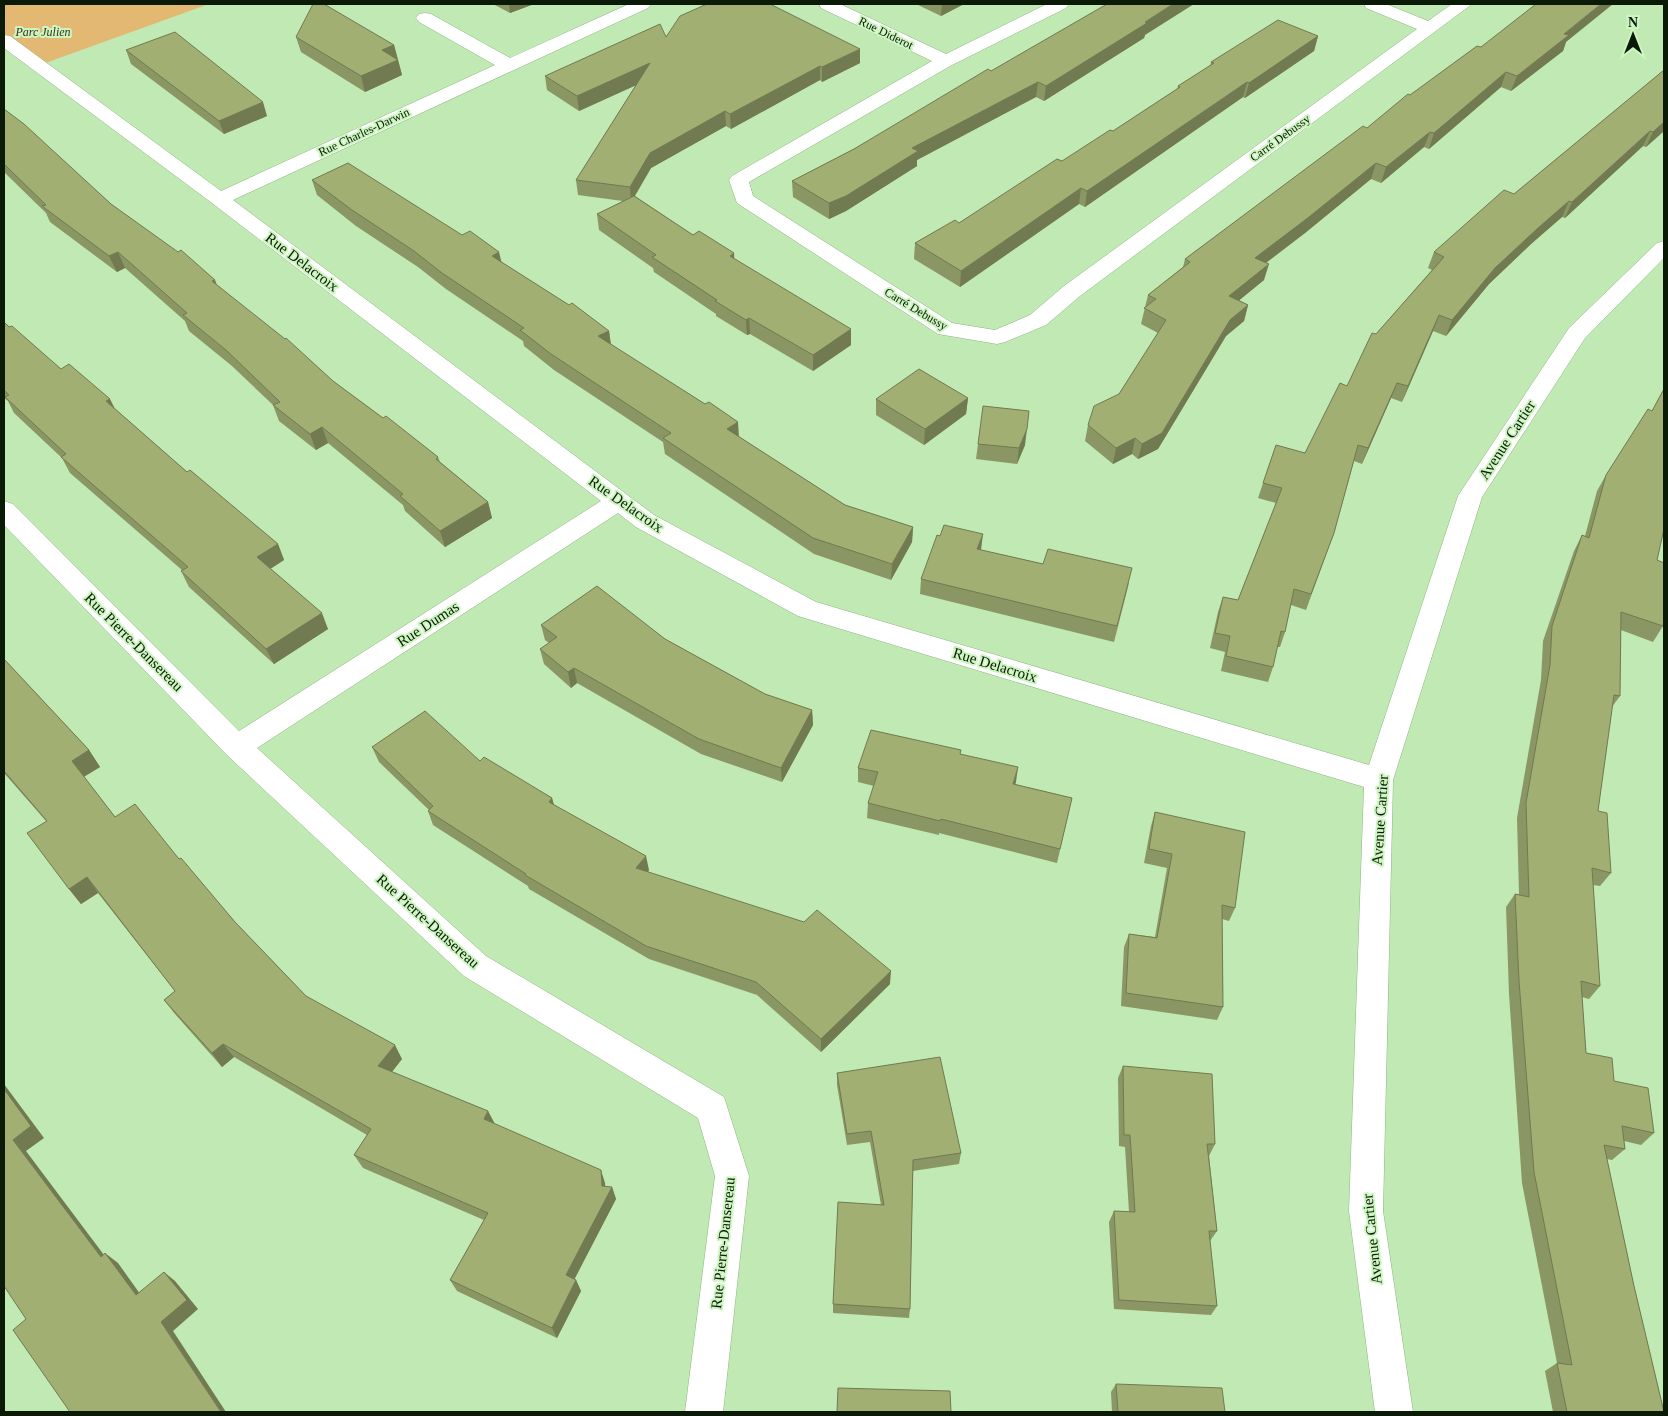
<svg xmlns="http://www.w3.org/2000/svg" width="1668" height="1416" font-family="'Times New Roman',serif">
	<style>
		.green { fill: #e3b872 }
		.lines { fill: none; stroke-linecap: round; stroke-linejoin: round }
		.minor-casing { stroke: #8eb582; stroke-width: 1 }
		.minor { fill: #fff; fill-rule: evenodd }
		.wall { fill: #8a9663 }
		.shaded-wall { fill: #717a50 }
		.building { fill: #a1af73; stroke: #717a50 }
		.labels { text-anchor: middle; stroke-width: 4; stroke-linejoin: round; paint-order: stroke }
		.far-park-label { font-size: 12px; font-style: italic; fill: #3a2f1c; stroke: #cdf6c1 }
		.far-street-label { font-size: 12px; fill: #0b1907; stroke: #cdf6c1 }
		.street-label { font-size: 15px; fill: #0b1907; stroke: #cdf6c1 }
	</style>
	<rect width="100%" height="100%" fill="#c0e9b4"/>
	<path class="green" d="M4 4H209L37 66 4 38Z"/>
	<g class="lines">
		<g class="minor-casing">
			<path id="minor" d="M629 4H651L648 8 233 200 654 515 816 602 1369 765 1458 496 1569 328 1657 243 1664 241V258L1585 338 1482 497 1393 780 1383 1211 1413 1412H1375L1349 1211 1364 787 798 616 636 527 618 513 257 748 486 956 724 1097 749 1176 723 1412H685L715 1176 698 1118 464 976 227 755 4 525V501L13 504 239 731 601 501 212 203 4 48V35L10 36 221 191 495 65 419 22 416 18 419 14 425 13 431 14 510 58Z
				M819 4H840L946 54 1047 4H1069L1066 8 952 65 749 182 753 196 952 323 995 330 1030 315 1064 286 1417 29 1366 8 1364 4H1386L1428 21 1452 4H1472L1080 296 1046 325 1005 342 997 344 938 334 737 203 729 180 732 176 932 61 821 8Z"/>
		</g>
		<use href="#minor" class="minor"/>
	</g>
	<path class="wall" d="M493 4H534L510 13Z
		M916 4H964L941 16Z
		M1145 35 1144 38 1044 101 1036 97 917 160V166L846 211 829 219 793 197 792 181 854 149 991 71Z
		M1318 36 1314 51 1245 98 1243 97 1085 207 1079 204 960 287 914 259 915 243 959 223 1113 131 1177 89 1178 86 1210 66 1211 62Z
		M296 37 394 45 402 75 365 92 301 52Z
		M666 37 860 63 822 82 820 80 731 129 726 126 651 168 635 196 693 235 735 259 851 345 813 371 750 334 747 335 716 316V314L654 272 653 268 599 230 597 214 623 201 578 195 576 180 636 85 579 111 547 90 545 76Z
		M1566 42 1563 51 1511 91 1501 87 1429 149 1424 147 1381 183 1371 179 1305 233 1266 263 1264 280 1239 300 1248 305 1244 321 1226 336 1158 449 1138 459 1132 454 1113 464 1085 441 1088 425 1119 394 1158 333 1141 324 1148 295 1183 267 1185 259 1367 128 1410 95 1481 47Z
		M126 50 267 116 224 134 131 64Z
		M1664 70V131L1646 147 1643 146 1565 218 1562 217 1531 244 1489 284 1446 336 1433 331 1402 402 1391 398 1362 464 1354 461 1334 533 1306 610 1291 605 1285 632 1280 647H1277L1273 667 1268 682 1221 671 1225 652 1210 648 1218 612 1223 597 1238 600 1276 503 1258 498 1276 445 1305 453 1347 386 1376 334 1432 270 1428 268 1434 252 1514 194Z
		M4 109 111 204 218 286 333 381 383 418 438 457 440 462 488 502 492 518 445 547 405 511 403 505 328 443 316 450 279 421 273 405 232 366 189 331 185 321 125 268 117 272 50 222 46 213 4 172Z
		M312 180 501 262 609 331 611 345 705 404 738 422V436L845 505 913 527 912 542 891 580 814 554 665 454 663 442 554 370 524 346 523 341 446 289 418 267 356 226 317 195Z
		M4 322 61 369 114 408 187 472 278 544 284 560 270 569 328 629 274 664 189 587 181 571 182 570 70 473 62 458 14 413 8 401 4 398Z
		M1664 388V529L1657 560 1663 626 1653 642 1621 630 1620 696 1612 707 1598 811 1611 873 1600 886 1593 885 1600 986 1589 999 1582 997 1586 1053 1614 1081 1654 1133 1641 1145 1624 1141 1625 1149 1612 1160 1607 1159 1634 1286 1664 1412H1553L1545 1371 1557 1363 1522 1183 1509 994 1506 907 1515 894H1519L1517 818 1541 680 1543 641 1574 551 1582 535 1585 536 1597 491 1606 475 1652 411Z
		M968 398 966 414 924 445 876 415V399Z
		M978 444 1025 445 1017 464 976 459Z
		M981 550 1129 583 1114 642 920 594 921 579Z
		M541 625 665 639 765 694 812 710 813 725 782 782 701 754 577 683 571 688 544 664 540 649 549 643 545 640Z
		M4 659 89 750 100 767 84 777 115 817 179 859 235 922 306 996 402 1059 392 1072 488 1111 494 1124 605 1183V1187H612L616 1199 574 1279 576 1280 581 1291 557 1338 457 1291 450 1280 484 1220 363 1168 354 1155 367 1135 234 1057 222 1067 175 1014 164 1000 175 991 98 893 81 904 69 889 46 821 4 773Z
		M372 747 480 761 552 798 554 805 649 870 648 872 890 984 821 1052 757 995 649 959 529 889 528 886 433 825 428 811 429 810 379 762Z
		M961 754 1015 784 1072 798 1057 863 939 833V835L867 818 868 803 874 786 858 782V768Z
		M1155 812 1235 908 1229 921 1222 919 1223 1007 1217 1020 1121 1006 1124 947 1129 934 1155 937 1167 868 1144 863 1151 826Z
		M1123 1066 1215 1144 1209 1156 1217 1231 1210 1241 1217 1306 1211 1315 1114 1309 1109 1222 1114 1211 1129 1212 1125 1147 1119 1146 1118 1078Z
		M837 1073 961 1153 959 1164 913 1171 910 1309 909 1318 833 1313V1304L881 1205 870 1142 847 1145 837 1085Z
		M1116 1384 1225 1412H1112L1111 1392Z"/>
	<path class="shaded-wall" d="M509 4H534L510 13Z
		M942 4H964L941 16Z
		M1173 4H1194L1145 35 1144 38 1044 101 1046 86Z
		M1601 4H1613L1566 42 1563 51 1511 91 1517 76 1564 34Z
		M1318 36 1314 51 1245 98 1249 83Z
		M394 45 402 75 365 92 361 76 382 50Z
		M860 49V63L822 82V67Z
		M650 63 652 78 579 111 577 96Z
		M820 66V80L731 129 730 114Z
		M1506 72 1501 87 1429 149 1434 133Z
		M1038 82 1036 97 917 160V166L846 211 829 219V203L912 148Z
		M1247 82 1243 97 1085 207 1087 191Z
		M263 102 267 116 224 134 219 121Z
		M725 111 726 126 651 168 631 202 630 187 650 153Z
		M1664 122V131L1646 147 1653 132Z
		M1650 131 1643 146 1565 218 1572 202Z
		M1430 132 1424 147 1381 183 1386 167Z
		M1376 163 1371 179 1305 233 1251 274 1255 258Z
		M1081 188 1079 204 960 287 961 271Z
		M1569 201 1562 217 1531 244 1489 284 1446 336 1452 320 1495 268 1538 228Z
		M118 252 125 268 117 272 109 256Z
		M499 252 503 268 492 256Z
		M734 253 735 269 730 256Z
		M1269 264 1264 280 1225 312 1229 296Z
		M215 280 221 295 212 281Z
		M1248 305 1244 321 1226 336 1158 449 1138 459 1142 444 1230 320Z
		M1439 315 1433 331 1402 402 1408 386Z
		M749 318 750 334 747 335 746 320Z
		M851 329V345L813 371V355Z
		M609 331 611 346 598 336Z
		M1397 383 1391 398 1362 464 1368 448Z
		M968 398 966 414 924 445 925 429Z
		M110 399 118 415 106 401Z
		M738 422 739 438 727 429Z
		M322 427 328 443 316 450 310 434Z
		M1027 429 1025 445 1017 464 1019 448Z
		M1135 438 1132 454 1113 464 1116 448Z
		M488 502 492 518 445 547 440 531Z
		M913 527 912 542 891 580 892 564Z
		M983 534 981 550 977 549Z
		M278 544 284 560 264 573 257 557Z
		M322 613 328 629 274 664 266 649Z
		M574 668 577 683 571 688 568 672Z
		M812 710 813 725 782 782 781 768Z
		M89 750 100 767 83 777 72 761Z
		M1018 767 1016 782 1011 799 1013 784Z
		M552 798 556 813 549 802Z
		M646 856 649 870 639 882 636 868Z
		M87 877 98 893 81 904 69 889Z
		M891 971 890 984 821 1052V1039Z
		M223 1044 234 1057 222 1067 212 1053Z
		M395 1045 402 1059 386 1079 378 1066Z
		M4 1084 44 1138 26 1151 113 1267 101 1257 13 1140 4 1089Z
		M488 1111 495 1124 484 1119Z
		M601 1170 605 1183 606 1198 602 1186Z
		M612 1187 616 1199 571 1286 566 1275Z
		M105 1253 118 1263 148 1305 136 1295Z
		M164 1272 175 1281 198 1309 173 1331 226 1412H221L161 1322Z
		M576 1280 581 1291 557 1338 552 1328Z"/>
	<path class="building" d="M313 4H324L394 45 382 50 398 60 361 76 296 37Z
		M707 4H770L860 49 822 67 820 66 730 114 725 111 650 153 630 187 576 180 650 63 577 96 545 76 660 24 666 37 680 16Z
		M1107 4H1173L1145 22 1147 23 1046 86 1038 82 912 148 918 151 846 196 829 203 792 181 854 149 988 69 991 71Z
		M1536 4H1601L1564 34 1569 35 1517 76 1506 72 1434 133 1430 132 1386 167 1376 163 1309 217 1255 258 1269 264 1229 296 1248 305 1230 320 1162 433 1142 444 1135 438 1116 448 1088 425 1094 406 1119 394 1166 320 1144 308 1156 299 1148 295 1190 262 1185 259 1363 126 1367 128 1408 94 1410 95 1477 46 1481 47Z
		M1278 20 1318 36 1249 83 1247 82 1087 191 1081 188 961 271 915 243 955 220 959 223 1057 159 1062 161 1110 130 1113 131 1180 87 1178 86 1214 63 1211 62Z
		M175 32 263 102 219 121 126 50Z
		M1664 70V122L1653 132 1650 131 1572 202 1569 201 1538 228 1495 268 1452 320 1439 315 1408 386 1397 383 1368 448 1358 445 1334 533 1311 594 1294 589 1285 632 1281 631 1273 667 1226 656 1230 636 1215 633 1223 597 1238 600 1282 488 1263 483 1276 445 1305 453 1340 383 1347 386 1372 333 1376 334 1444 257 1434 252 1504 190 1514 194Z
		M4 109 24 124 111 204 178 252 181 250 215 280 212 281 285 339 286 338 333 381 383 418 386 416 438 457 436 459 488 502 440 531 400 496 403 494 322 427 310 434 273 405 280 402 226 350 183 315 187 313 118 252 109 256 42 206 46 205 4 164Z
		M348 163 462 235 470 231 499 252 492 256 569 305 572 303 609 331 598 336 705 404 709 402 738 422 727 429 845 505 913 527 892 564 813 538 663 438 671 433 551 354 520 330 524 328 442 273 414 251 352 210 312 180Z
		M634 196 693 235 699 231 734 253 730 256 851 329 813 355 749 318 746 320 715 301 717 300 652 257 656 255 597 214Z
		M4 322 9 327 12 326 61 369 69 364 110 399 106 401 187 472 190 470 278 544 257 557 322 613 266 649 181 571 188 567 61 457 66 454 5 397 9 395 4 390Z
		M919 369 968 398 925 429 876 399Z
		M1664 389V529L1657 560 1664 563V622L1663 626 1621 612 1620 696 1614 695 1598 811 1607 813 1611 873 1592 868 1600 986 1581 981 1586 1053 1612 1058 1614 1081 1648 1088 1654 1133 1622 1126 1625 1149 1604 1145 1634 1286 1664 1412H1567L1557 1363 1572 1365 1534 1172 1519 981 1515 894 1529 897 1526 803 1550 665 1552 626 1582 535 1589 538 1606 475 1648 409 1652 411Z
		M983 406 1029 411 1027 429 1019 448 978 444Z
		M944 525 983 534 977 549 1043 564 1048 549 1132 568 1117 626 921 579 937 535 940 536Z
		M597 586 665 639 765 694 812 710 781 768 699 739 574 668 568 672 540 649 557 637 541 625Z
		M4 659 89 750 72 761 115 817 135 804 179 859 181 858 235 922 306 996 395 1045 378 1066 488 1111 484 1119 601 1170 602 1186 612 1187 566 1275 576 1280 552 1328 450 1280 488 1213 354 1155 371 1129 223 1044 212 1053 164 1000 175 991 87 877 69 889 27 833 47 821 4 771Z
		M425 711 480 761 484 757 552 798 549 802 646 856 636 868 804 922 817 910 891 971 821 1039 756 982 646 946 525 875 526 874 428 811 433 806 372 747Z
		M871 730 961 750 960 754 1018 767 1013 784 1072 798 1060 849 941 819 940 821 868 803 878 772 858 768Z
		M1155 812 1245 832 1235 908 1222 905 1223 1007 1126 993 1129 934 1157 938 1172 854 1149 849Z
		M940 1057 961 1153 913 1160 910 1309 833 1304 838 1202 884 1205 871 1131 847 1134 837 1073Z
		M1123 1066 1212 1074 1215 1144H1207L1217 1231H1209L1217 1306 1119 1300 1114 1211 1135 1212 1130 1135H1124Z
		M4 1089 31 1126 13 1140 101 1257 105 1253 136 1295 164 1272 187 1300 161 1322 221 1412H70L13 1330 26 1319 4 1286Z
		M1116 1384 1222 1388 1225 1412H1118Z
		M838 1388 950 1391 951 1412H837Z"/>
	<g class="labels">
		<g class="far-park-label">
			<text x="43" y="36">Parc Julien</text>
		</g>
		<g class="far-street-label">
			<text transform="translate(886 33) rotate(26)" y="4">Rue Diderot</text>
			<text transform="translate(364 132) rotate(-25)" y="4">Rue Charles-Darwin</text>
			<text transform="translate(1280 138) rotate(-36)" y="4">Carré Debussy</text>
			<text transform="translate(916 309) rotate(31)" y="4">Carré Debussy</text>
		</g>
		<g class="street-label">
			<text transform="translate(302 262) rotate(37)" y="5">Rue Delacroix</text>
			<text transform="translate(1507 440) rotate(-57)" y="5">Avenue Cartier</text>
			<text transform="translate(626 504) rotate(35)" y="5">Rue Delacroix</text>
			<text transform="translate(428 624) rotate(-33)" y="5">Rue Dumas</text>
			<text transform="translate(134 642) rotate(45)" y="5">Rue Pierre-Dansereau</text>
			<text transform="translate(995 665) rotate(17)" y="5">Rue Delacroix</text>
			<text transform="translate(1380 820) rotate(-86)" y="5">Avenue Cartier</text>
			<text transform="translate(428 921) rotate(42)" y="5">Rue Pierre-Dansereau</text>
			<text transform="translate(1372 1239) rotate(-96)" y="5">Avenue Cartier</text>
			<text transform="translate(723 1243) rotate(-84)" y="5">Rue Pierre-Dansereau</text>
		</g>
	</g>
	<rect width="1668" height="1416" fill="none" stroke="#0b1907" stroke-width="10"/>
	<g transform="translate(1633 35)" stroke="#cdf6c1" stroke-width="4" paint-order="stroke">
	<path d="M0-4L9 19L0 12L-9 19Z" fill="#0b1907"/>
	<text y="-8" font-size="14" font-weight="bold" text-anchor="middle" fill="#0b1907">N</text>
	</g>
</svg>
